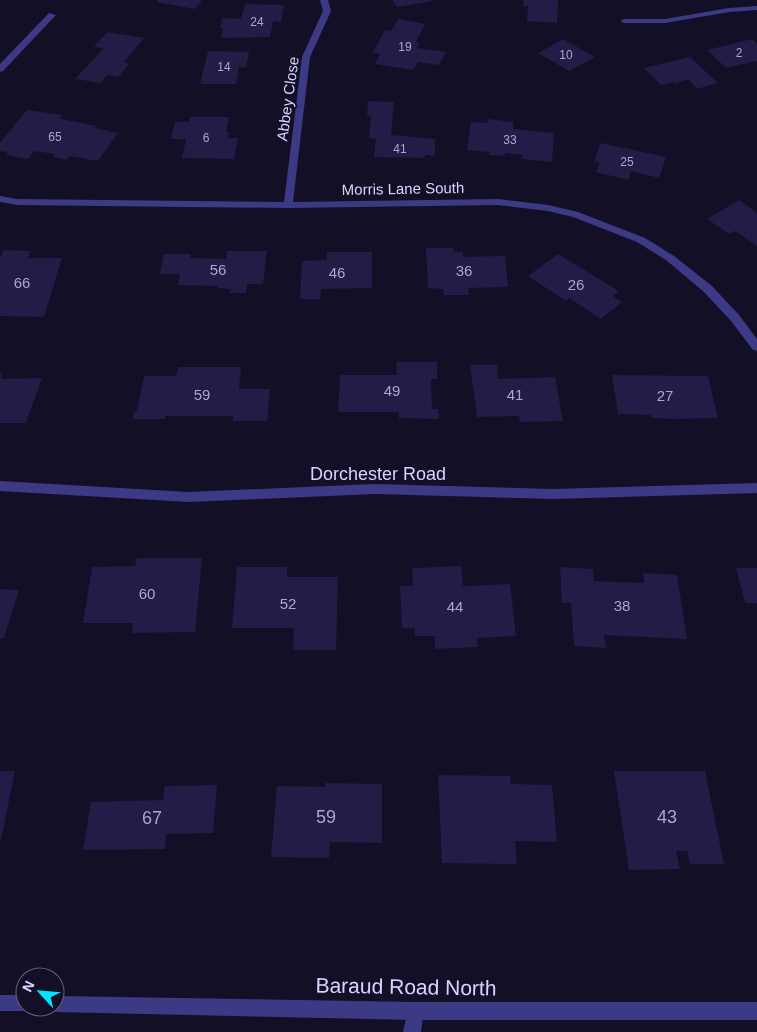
<svg xmlns="http://www.w3.org/2000/svg" width="757" height="1032" font-family="Arial,sans-serif">
	<style>
		.building { fill: #241b47 }
		.lines { fill: none; stroke-linecap: round; stroke-linejoin: round }
		.minor { fill: #3d3a85; fill-rule: evenodd }
		.tertiary { fill: #3d3a85; fill-rule: evenodd }
		.labels { text-anchor: middle; stroke-width: 4; stroke-linejoin: round; paint-order: stroke }
		.far-number-label { font-size: 12px; fill: #aca6d1 }
		.far-street-label { font-size: 15px; fill: #d9d4ff; stroke: #130f26 }
		.number-label { font-size: 15px; fill: #aca6d1 }
		.street-label { font-size: 18px; fill: #d9d4ff; stroke: #130f26 }
		.near-number-label { font-size: 18px; fill: #aca6d1 }
		.near-street-label { font-size: 21px; fill: #d9d4ff; stroke: #130f26 }
	</style>
	<rect width="100%" height="100%" fill="#130f26"/>
	<path class="building" d="M158 0H202L195 9 156 2Z
		M392 0H432L433 1 397 7Z
		M524 0H558L557 23 527 21 528 6H523Z
		M245 4 284 5 281 22 273 21 270 37 221 38 223 28H220L222 18 241 19Z
		M398 19 425 24 416 42 420 43 417 48 446 52 439 65 418 62 413 70 375 64 380 54 373 52 385 30 391 31Z
		M107 32 144 38 124 62 129 64 118 77 107 75 101 83 75 79 104 48 94 47Z
		M563 39 595 57 569 71 538 53Z
		M752 39 757 44V61L726 68 707 50Z
		M208 51 249 52 246 68 239 67 236 84H200Z
		M690 57 718 83 697 89 688 79 675 84 673 82 661 85 644 68Z
		M368 101 394 102 391 135 435 139V156L425 155V158L374 157 376 139 369 138 371 116 367 115Z
		M27 110 63 115 60 119 97 126 95 128 118 133 98 161 70 156 67 160 53 157 55 154 34 151 28 159 6 155 8 152 0 151V143Z
		M190 117H229L226 132H229L228 138H238L234 159 182 158 186 139H171L175 122H189Z
		M488 119 513 122V129L554 133 552 162 522 159V155L505 153V156L489 155V152L467 150 471 122 487 123Z
		M601 143 666 157 659 178 631 171 628 180 596 172 600 163 594 161Z
		M739 200 757 213V246L735 231 729 234 707 219Z
		M426 248H454V252H463V257L505 256 508 287 468 288 469 295H444L443 289 428 288Z
		M4 250 30 251 28 258H62L44 317 0 316V257Z
		M227 251H267L263 284H247L246 293H230V289L218 288V286L178 285 180 274H160L164 254H191L190 258 226 259Z
		M327 252H372V288L321 289 320 299H300L302 261 327 260Z
		M558 254 619 291 613 296 622 302 601 319 569 298 566 301 528 276Z
		M396 362H437V379H431L432 409H438L439 419 399 418V412H338L340 375H397Z
		M470 365H497L498 379 555 377 563 421 520 422 519 416 477 417Z
		M178 367H241L239 389H270L267 421H233V416H165V419H133L134 412H137L144 376H176Z
		M0 373 2 374 1 379 42 378 26 423H0Z
		M612 375 708 376 718 418 673 419 652 418 651 415 618 414Z
		M137 558H202L195 632 132 633 133 623H83L92 567 135 566Z
		M461 566 463 586 510 584 516 636 477 638 478 647 435 649V636H415V628H402L400 586H413L412 568Z
		M237 567H287V577H338L336 650H293L294 628H232Z
		M560 567 593 569 594 581 644 583 643 573 677 575 687 639 604 635 606 648 574 646 571 603H562Z
		M736 568H757V603H745Z
		M0 589 19 590 4 638H0Z
		M0 771H15L1 840H0Z
		M614 771H705L724 864H690L687 851H676L680 869 629 870Z
		M438 775 510 776 511 784 552 785 557 842 515 841 517 864 442 863Z
		M325 783 382 784V843L330 842 329 858 271 857 277 786 325 787Z
		M217 785 213 833 166 834 165 849 83 850 91 802 163 800 165 786Z"/>
	<g class="lines">
		<path class="minor" d="M320 0H328L331 11 310 57 293 202 498 199 548 205 578 212 645 238 674 256 712 286 739 315 757 339V351L753 350 731 321 704 292 666 260 637 242 573 217 548 211 498 205 288 208 17 205 0 202V196L17 199 284 202 302 57 323 11Z
			M757 6V10L729 12 665 23H624L620 21 624 19H665L729 8Z
			M49 13 56 15 3 71 0 72V64Z
			M0 481 189 492 375 484 554 489 757 483V493L554 499 375 494 189 502 0 491Z
			M415 1002 421 1005 424 1011 421 1032H403L409 1005Z"/>
		<path class="tertiary" d="M0 995H25V1007H32L31 1009 25 1011H0Z
			M55 996 415 1002H757V1020H415L55 1012 49 1010 48 1007H55Z"/>
	</g>
	<g class="labels">
		<g class="far-number-label">
			<text x="257" y="26">24</text>
			<text x="405" y="51">19</text>
			<text x="739" y="57">2</text>
			<text x="566" y="59">10</text>
			<text x="224" y="71">14</text>
			<text x="55" y="141">65</text>
			<text x="206" y="142">6</text>
			<text x="510" y="144">33</text>
			<text x="400" y="153">41</text>
			<text x="627" y="166">25</text>
		</g>
		<g class="far-street-label">
			<text transform="translate(288 99) rotate(-82)" y="5">Abbey Close</text>
			<text transform="translate(403 189) rotate(-1)" y="5">Morris Lane South</text>
		</g>
		<g class="number-label">
			<text x="218" y="275">56</text>
			<text x="464" y="276">36</text>
			<text x="337" y="278">46</text>
			<text x="22" y="288">66</text>
			<text x="576" y="290">26</text>
			<text x="392" y="396">49</text>
			<text x="202" y="400">59</text>
			<text x="515" y="400">41</text>
			<text x="665" y="401">27</text>
			<text x="147" y="599">60</text>
			<text x="288" y="609">52</text>
			<text x="622" y="611">38</text>
			<text x="455" y="612">44</text>
		</g>
		<g class="street-label">
			<text x="378" y="480">Dorchester Road</text>
		</g>
		<g class="near-number-label">
			<text x="326" y="823">59</text>
			<text x="667" y="823">43</text>
			<text x="152" y="824">67</text>
		</g>
		<g class="near-street-label">
			<text transform="translate(406 987) rotate(1)" y="7">Baraud Road North</text>
		</g>
	</g>
	<g transform="translate(40 992) rotate(296)"><circle r="24" fill="#130f26" stroke="#625e7d"/>
	<path d="M0-4L9 19L0 12L-9 19Z" fill="#00e5ff"/>
	<text y="-8" font-size="14" font-weight="bold" text-anchor="middle" fill="#d9d4ff">N</text>
	</g>
</svg>
